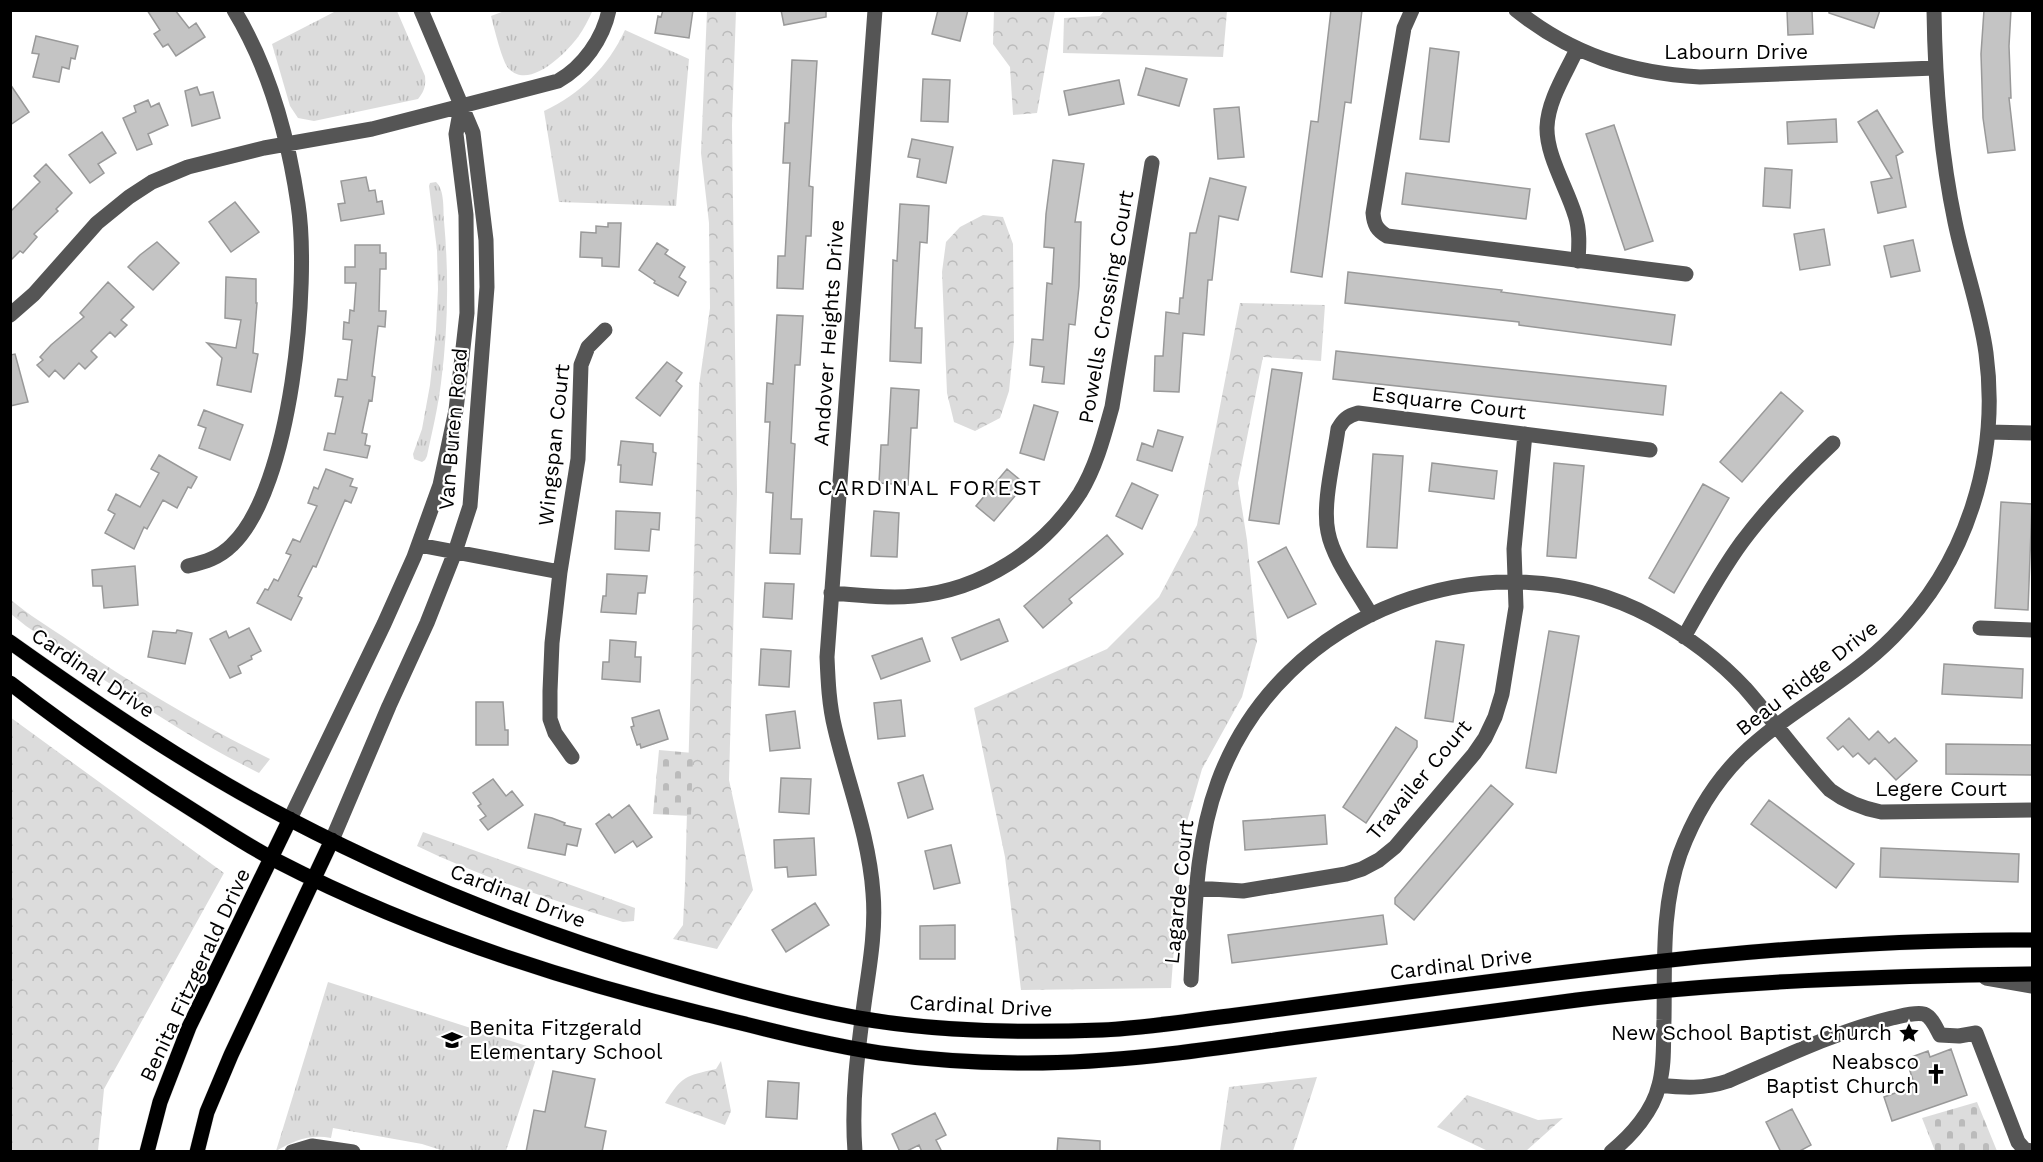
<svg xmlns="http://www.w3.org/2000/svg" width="2043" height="1162" font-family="'Work Sans',sans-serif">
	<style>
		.grass { fill: url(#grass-tufts) }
		.forest { fill: url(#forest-crowns) }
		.cemetery { fill: url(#cemetery-stones) }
		.building { fill: #c4c4c4; stroke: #999; stroke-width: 1.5 }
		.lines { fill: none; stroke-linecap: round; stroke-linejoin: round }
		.major-casing { stroke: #dbdbdb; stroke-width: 16 }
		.minor { stroke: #555; stroke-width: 15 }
		.major { stroke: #000; stroke-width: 15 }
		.labels { text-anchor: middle; stroke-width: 4.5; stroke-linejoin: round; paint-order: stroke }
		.street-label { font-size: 21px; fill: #000; stroke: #fff }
		.poi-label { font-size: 21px; fill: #000; stroke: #fff; text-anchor: end }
		.neighbourhood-label { font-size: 22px; letter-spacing: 1.5px; fill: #000; stroke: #fff }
	</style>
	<defs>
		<pattern id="grass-tufts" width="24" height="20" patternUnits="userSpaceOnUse" patternTransform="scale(1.5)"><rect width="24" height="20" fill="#dcdcdc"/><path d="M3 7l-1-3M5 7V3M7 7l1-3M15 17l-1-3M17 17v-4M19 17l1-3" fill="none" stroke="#bbb"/></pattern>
		<pattern id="forest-crowns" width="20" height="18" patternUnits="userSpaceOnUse" patternTransform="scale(1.5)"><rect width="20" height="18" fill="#dcdcdc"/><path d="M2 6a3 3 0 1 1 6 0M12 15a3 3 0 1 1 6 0" fill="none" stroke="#bbb"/></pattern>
		<pattern id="cemetery-stones" width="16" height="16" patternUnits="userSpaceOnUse" patternTransform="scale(1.5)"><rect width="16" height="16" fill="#dcdcdc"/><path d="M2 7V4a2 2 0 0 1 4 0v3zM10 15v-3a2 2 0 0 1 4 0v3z" fill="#bbb"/></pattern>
	</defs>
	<rect width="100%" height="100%" fill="#fff"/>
	<path class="grass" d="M507 10H589L592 12C588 20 584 29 578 37 566 53 530 90 509 69 502 62 494 27 491 16Z
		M336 11H397L425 76C426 86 424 92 418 99L314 121 298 118 290 106 272 44Z
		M625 30 689 59 676 206 559 202 544 111C580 94 608 67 625 30Z
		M436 182C445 190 443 210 444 221 449 276 448 329 441 383 438 408 432 432 427 456L425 460 422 462 414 459 413 454 422 429 430 385 436 330 438 289 437 250 429 186 430 183Z
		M328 982 539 1050 506 1151H444L422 1144 333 1128 331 1138C309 1134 294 1141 276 1151Z"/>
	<path class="forest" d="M707 11H736L732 125 737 493 729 780 753 890 717 949 673 939 683 925 685 884 699 386 710 308 709 223 701 153Z
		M994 11H1055L1037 113 1013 115 1010 67 993 44Z
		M1104 11H1227L1223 57 1063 53 1064 18 1100 16Z
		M983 215 1003 217 1013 244 1014 341 1009 391 1000 418 975 431 954 422 947 393 942 272 946 242 960 227Z
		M1240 303 1325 305 1321 361 1263 357 1238 483 1247 540 1257 641 1242 697 1202 769 1182 839 1171 988 1021 990 1005 857 974 708 1107 649 1159 597 1197 525Z
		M10 599C28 615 51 628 71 642 135 686 201 725 270 759L259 773C176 732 102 678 26 626L11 614Z
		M10 717 224 873 104 1089 98 1151H11Z
		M423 832 635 908 634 921 623 922C553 900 483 878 417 846Z
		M721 1061 731 1111 725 1125 665 1103C682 1076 685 1076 716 1069Z
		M1317 1077 1293 1151H1220L1229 1087Z
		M1467 1095 1538 1120 1563 1118 1526 1151H1488L1437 1127Z"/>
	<path class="cemetery" d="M659 750 693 753 691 816 653 814Z
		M1977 1102 1997 1151H1935L1922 1118Z"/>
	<path class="building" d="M147 10H175L189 28 196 23 205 37 176 56 168 44 163 47 154 34 160 30Z
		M663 10H693L689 38 655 33 658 16 661 17Z
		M781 10H826V17L784 25Z
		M938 10H968L960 41 932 34Z
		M1331 10H1362L1351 103 1345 102 1322 277 1291 272 1311 121 1318 122Z
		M1812 10 1813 34 1788 35 1787 11Z
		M1829 10H1880L1874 28 1829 13Z
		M1984 10H2011L2009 46 2011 98H2009L2015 150 1988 153 1983 118 1981 54Z
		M36 36 78 46 75 59 71 58 69 69 62 67 59 82 33 77 39 54 32 53Z
		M1430 48 1459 52 1449 142 1420 139Z
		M792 60 817 61 809 186 813 187 811 236H806L803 289 777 288 778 256H785L790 163H783L785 123H789Z
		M1146 68 1187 79 1179 106 1138 95Z
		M923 79 950 80 948 122 921 121Z
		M1119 80 1124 104 1069 115 1064 91Z
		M10 84 29 112 10 125Z
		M197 87 200 95 213 92 220 118 192 126 185 91Z
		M148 100 151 107 159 103 168 125 148 134 152 144 137 150 123 118 136 112 134 106Z
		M1239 107 1244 157 1218 159 1214 109Z
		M1877 110 1903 152 1896 156 1906 207 1878 213 1871 182 1892 178 1858 122Z
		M1836 119 1837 142 1788 144 1787 122Z
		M1614 125 1653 241 1625 250 1586 134Z
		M102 132 116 153 98 164 104 173 90 183 69 155Z
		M912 139 953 147 946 183 917 177 920 159 908 157Z
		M1053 160 1084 164 1075 222H1081L1079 286 1075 325 1069 324 1064 384 1042 382 1044 367 1030 365 1032 339 1043 340 1047 283 1052 284 1054 248 1044 247 1046 214Z
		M46 164 72 193 56 209 58 211 34 234 37 237 23 253 20 251 10 261V212L40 182 34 176Z
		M1765 168 1792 170 1790 208 1763 206Z
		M1406 173 1530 189 1526 219 1402 204Z
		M366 177 369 191 375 190 377 202 382 201 384 214 341 221 338 204 345 203 341 181Z
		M1210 178 1246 187 1238 220 1219 216 1212 280H1208L1204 335 1183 333 1179 392 1154 391 1155 356H1163L1166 312 1179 314 1180 298H1183L1190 233H1196Z
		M235 202 259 232 231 252 209 222Z
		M900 204 929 206 927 243 920 242 915 328H922L921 363 890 361 893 260 897 261Z
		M608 223H621L619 267 602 266V258L580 257 581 232 596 233V226L608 227Z
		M1824 229 1830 265 1800 270 1794 234Z
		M1913 240 1920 271 1891 277 1884 246Z
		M157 242 179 263 153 290 128 267 140 255Z
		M657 243 668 250 665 254 685 267 679 277 686 282 678 296 654 283 655 281 639 270Z
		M355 245H380V253H386V269H380L379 311H386L385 327 378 326 372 376 375 377 372 401 369 400 362 433 367 434 365 445 370 446 367 458 324 450 328 433 335 434 343 397 335 396 338 379 347 380 352 340 343 339 344 322 349 323 350 310 354 311 356 283H345V267H355Z
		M1348 272 1502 290 1501 292 1675 315 1671 345 1519 325V322L1345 303Z
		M226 277 256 279V303H257L253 353 258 354 251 392 217 385 222 358 207 343 236 348 241 320 225 318Z
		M108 282 134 307 121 320 127 325 115 337 110 332 91 351 97 357 85 369 79 363 64 379 55 370 49 377 37 365 43 360 40 357 51 345 84 317 80 313Z
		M777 315 803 316 800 365H795L791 443 795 444 791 519H802L800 554 770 553 773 493 766 492 770 422H765L767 383 773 384Z
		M1336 351 1666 386 1663 415 1333 379Z
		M15 354 28 402 10 406V355Z
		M667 362 682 373 676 381 682 386 660 416 636 398Z
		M1272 369 1302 373 1279 524 1249 520Z
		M891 388 919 390 917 428H911L908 485 879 483 881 445H888Z
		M1781 392 1803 411 1742 482 1720 462Z
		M1034 405 1058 412 1044 460 1020 453Z
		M204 410 243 425 230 460 199 448 206 428 198 425Z
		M1158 430 1183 437 1172 471 1137 460 1142 443 1153 447Z
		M621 441 653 444V452L656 453 652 485 620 482 621 465H618Z
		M1373 454 1403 456 1397 548 1367 547Z
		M159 455 197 477 191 488 188 487 177 508 163 500 147 529 144 527 134 549 105 533 115 514 108 510 116 494 140 507 159 473 151 469Z
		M1432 463 1497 471 1494 499 1429 491Z
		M1554 463 1584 466 1576 558 1547 556Z
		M326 469 353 479 350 486 357 488 351 503 345 500 316 567 313 566 298 596 302 598 291 620 257 603 265 589 268 590 274 579 278 581 291 555 286 553 293 539 300 542 317 506 308 503 314 487 318 489Z
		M1007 469 1025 484 994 521 976 506Z
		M1132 483 1158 495 1142 529 1116 516Z
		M1703 484 1729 498 1674 593 1649 578Z
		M2001 502 2032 504 2028 610 1995 608Z
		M616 511 660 513 659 530 651 529 649 551 615 549Z
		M874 511 899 513 897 557 871 556Z
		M1107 535 1123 554 1069 599 1072 603 1043 628 1024 606Z
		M1286 547 1316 604 1288 618 1258 562Z
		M135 566 138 605 104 608 102 586H93L92 570Z
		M607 574 647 576 645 593H638L636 614 601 612 603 596H606Z
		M765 583 794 584 792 619 763 617Z
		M999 619 1008 641 961 660 952 638Z
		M249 628 261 651 251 656 252 659 238 666 241 673 230 678 210 639 226 631 229 638Z
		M177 630 192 633 185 664 148 657 153 631 176 633Z
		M1549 631 1579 636 1556 773 1526 768Z
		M922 638 930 661 881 679 872 656Z
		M610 640 636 642 635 657H641L640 682 602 679 603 662H609Z
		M1436 641 1464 645 1453 722 1425 718Z
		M761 649 791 651 789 687 759 685Z
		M1944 664 2023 669 2022 698 1942 694Z
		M901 700 905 736 878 739 874 703Z
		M476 702H503L505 730H508V745H476Z
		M659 710 668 739 641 748 640 744 637 745 631 727 634 726 632 718Z
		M795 711 800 748 770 751 766 715Z
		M1849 718 1869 740 1878 731 1889 743 1895 738 1917 761 1896 780 1875 758 1869 764 1858 753 1853 757 1843 746 1838 750 1827 738Z
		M1396 727 1417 741V747L1366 823 1343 807Z
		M1946 744 2032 745V775L1946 774Z
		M923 775 933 809 908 818 898 783Z
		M781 778 811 779 809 814 779 812Z
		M493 779 506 796 512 791 523 805 488 830 480 820 486 816 478 806 481 804 473 793Z
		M1491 785 1513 804 1414 920 1395 904V898Z
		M1769 800 1854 864 1836 888 1751 824Z
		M629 805 652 837 637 847 633 841 615 853 596 824 609 814 612 818Z
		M535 814 552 818 565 823 564 825 581 829 577 846 567 844 565 855 528 848Z
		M1325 815 1327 844 1245 850 1243 821Z
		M814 838 816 875 788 877 787 867 775 868 774 840Z
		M951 845 960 883 934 889 925 851Z
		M1881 848 2019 854 2018 882 1880 877Z
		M815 903 829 925 786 952 772 930Z
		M1383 915 1387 944 1232 963 1228 935Z
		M955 925V959H920V926Z
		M1951 1049 1967 1095 1892 1121 1884 1097 1915 1086 1907 1062 1911 1061 1909 1058 1928 1051 1930 1057Z
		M553 1071 595 1079 585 1127 606 1131 602 1152H526L534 1110 545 1112Z
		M768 1081 799 1083 797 1119 766 1117Z
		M1792 1109 1811 1145 1798 1152H1781L1766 1122Z
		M935 1113 946 1135 936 1140 942 1152H922L919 1145 905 1152H900L892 1134Z
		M1058 1138 1100 1141V1152H1057Z"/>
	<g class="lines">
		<g class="major-casing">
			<path id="major" d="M10 642C100 706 191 768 289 819 408 881 534 931 663 969 727 988 792 1006 858 1018 938 1032 1022 1033 1102 1030 1145 1028 1187 1021 1229 1016 1289 1008 1348 1000 1408 992 1615 965 1823 938 2032 940
				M10 683C72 731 136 775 202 816 226 831 250 847 275 860 410 930 556 978 704 1014 762 1028 821 1044 880 1053 929 1060 979 1063 1028 1063 1114 1063 1198 1051 1282 1039 1380 1026 1478 1013 1577 1000 1728 981 1881 976 2032 974
				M147 1152 160 1102 189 1027 290 819
				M197 1152 207 1112 231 1055 332 840"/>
		</g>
		<path class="minor" d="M1412 10 1404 28 1373 213C1374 225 1377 230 1387 236L1686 274
			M1516 10C1572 55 1630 73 1700 77L1935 68
			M1577 49C1566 73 1548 100 1547 127 1546 155 1567 188 1575 215 1580 230 1579 246 1578 261
			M10 315 34 294 97 223 129 197 152 182 188 167 264 148 372 129 558 81C583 67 603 39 609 10
			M1988 432 2032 433
			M419 545 560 572
			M188 566C205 562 219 558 232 545 292 488 310 283 298 204 288 136 270 69 234 10
			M831 593C859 595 887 599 914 596 982 590 1043 550 1080 493 1096 467 1104 436 1112 407L1152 163
			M1371 615C1357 590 1333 559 1328 532 1322 504 1334 459 1338 429 1343 420 1347 416 1358 413L1650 450
			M1980 628 2032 630
			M1684 637C1702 605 1720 572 1742 542 1769 506 1800 474 1833 443
			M572 757 555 733 550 719V691L552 643 560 572 578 459 581 365 588 347 605 330
			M290 819 384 624 414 557 440 485 456 410 467 313 466 215 456 134 461 107
			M332 840 389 706 427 623 455 552 470 506 487 287 486 240 473 133 421 10
			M1196 888 1243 891 1346 874 1362 869 1379 860 1395 847 1474 754 1485 738 1495 717 1502 694 1516 607 1514 549 1525 434
			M1986 978 2032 986
			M1191 980C1195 912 1195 845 1218 782 1281 610 1492 531 1652 617 1685 635 1719 660 1745 688 1774 721 1800 758 1830 790 1846 802 1861 808 1881 812L2032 810
			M1659 1085C1684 1088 1704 1089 1728 1081 1782 1058 1835 1032 1892 1018 1902 1016 1914 1012 1924 1014 1932 1017 1936 1028 1940 1035L1959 1036 1976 1033 2018 1142 2025 1150 2032 1151
			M292 1152 312 1146 353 1152
			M855 1152C851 1100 858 1049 865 997 870 963 876 928 873 893 869 836 848 784 835 729 829 705 828 681 827 657L875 10
			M1611 1152C1632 1135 1653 1111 1659 1085 1665 1064 1663 1042 1664 1020 1665 965 1661 908 1680 854 1693 819 1714 783 1741 756 1787 711 1848 683 1893 637 1967 563 2000 457 1986 353 1980 309 1964 266 1955 222 1940 151 1935 83 1934 10"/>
		<use href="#major" class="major"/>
	</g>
	<defs>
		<g id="sight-bare" transform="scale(1.62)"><path d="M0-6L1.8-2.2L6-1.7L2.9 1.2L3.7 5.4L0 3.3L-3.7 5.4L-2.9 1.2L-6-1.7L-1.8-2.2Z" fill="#000" stroke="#fff" stroke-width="2.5" paint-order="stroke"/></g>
		<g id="school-bare" transform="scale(1.62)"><path d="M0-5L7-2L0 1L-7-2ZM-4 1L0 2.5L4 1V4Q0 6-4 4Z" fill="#000" stroke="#fff" stroke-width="2.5" paint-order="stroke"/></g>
		<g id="church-bare" transform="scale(1.62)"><path d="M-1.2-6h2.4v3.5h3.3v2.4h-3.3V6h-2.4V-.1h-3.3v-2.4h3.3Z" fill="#000" stroke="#fff" stroke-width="2.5" paint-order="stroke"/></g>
	</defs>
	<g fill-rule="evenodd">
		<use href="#sight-bare" x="1909" y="1033"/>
		<use href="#school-bare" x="452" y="1040"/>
		<use href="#church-bare" x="1936" y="1074"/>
	</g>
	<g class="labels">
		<g class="street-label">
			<text x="1736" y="59">Labourn Drive</text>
			<text transform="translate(1106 307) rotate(-80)" y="7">Powells Crossing Court</text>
			<text transform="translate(829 333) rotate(-86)" y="7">Andover Heights Drive</text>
			<text transform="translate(1449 403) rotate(7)" y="7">Esquarre Court</text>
			<text transform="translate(453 429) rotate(-85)" y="7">Van Buren Road</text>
			<text transform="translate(554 445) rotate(-84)" y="7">Wingspan Court</text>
			<text transform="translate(93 673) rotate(34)" y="7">Cardinal Drive</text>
			<text transform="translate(1807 678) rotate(-38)" y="7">Beau Ridge Drive</text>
			<text transform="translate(1419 780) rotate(-50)" y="7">Travailer Court</text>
			<text x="1941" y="796">Legere Court</text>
			<text transform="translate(1179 892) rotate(-84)" y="7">Lagarde Court</text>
			<text transform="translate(518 896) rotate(21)" y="7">Cardinal Drive</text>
			<text transform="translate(1461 964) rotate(-7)" y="7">Cardinal Drive</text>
			<text transform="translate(195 975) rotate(-65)" y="7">Benita Fitzgerald Drive</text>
			<text transform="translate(981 1006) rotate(3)" y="7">Cardinal Drive</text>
		</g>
		<g class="poi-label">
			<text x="469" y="1035" text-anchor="start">Benita Fitzgerald<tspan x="469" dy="24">Elementary School</tspan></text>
			<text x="1892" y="1040">New School Baptist Church</text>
			<text x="1919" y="1069">Neabsco<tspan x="1919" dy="24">Baptist Church</tspan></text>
		</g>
		<g class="neighbourhood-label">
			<text x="930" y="495">CARDINAL FOREST</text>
		</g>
	</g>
	<rect width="2043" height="1162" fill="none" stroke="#000000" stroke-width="24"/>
</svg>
